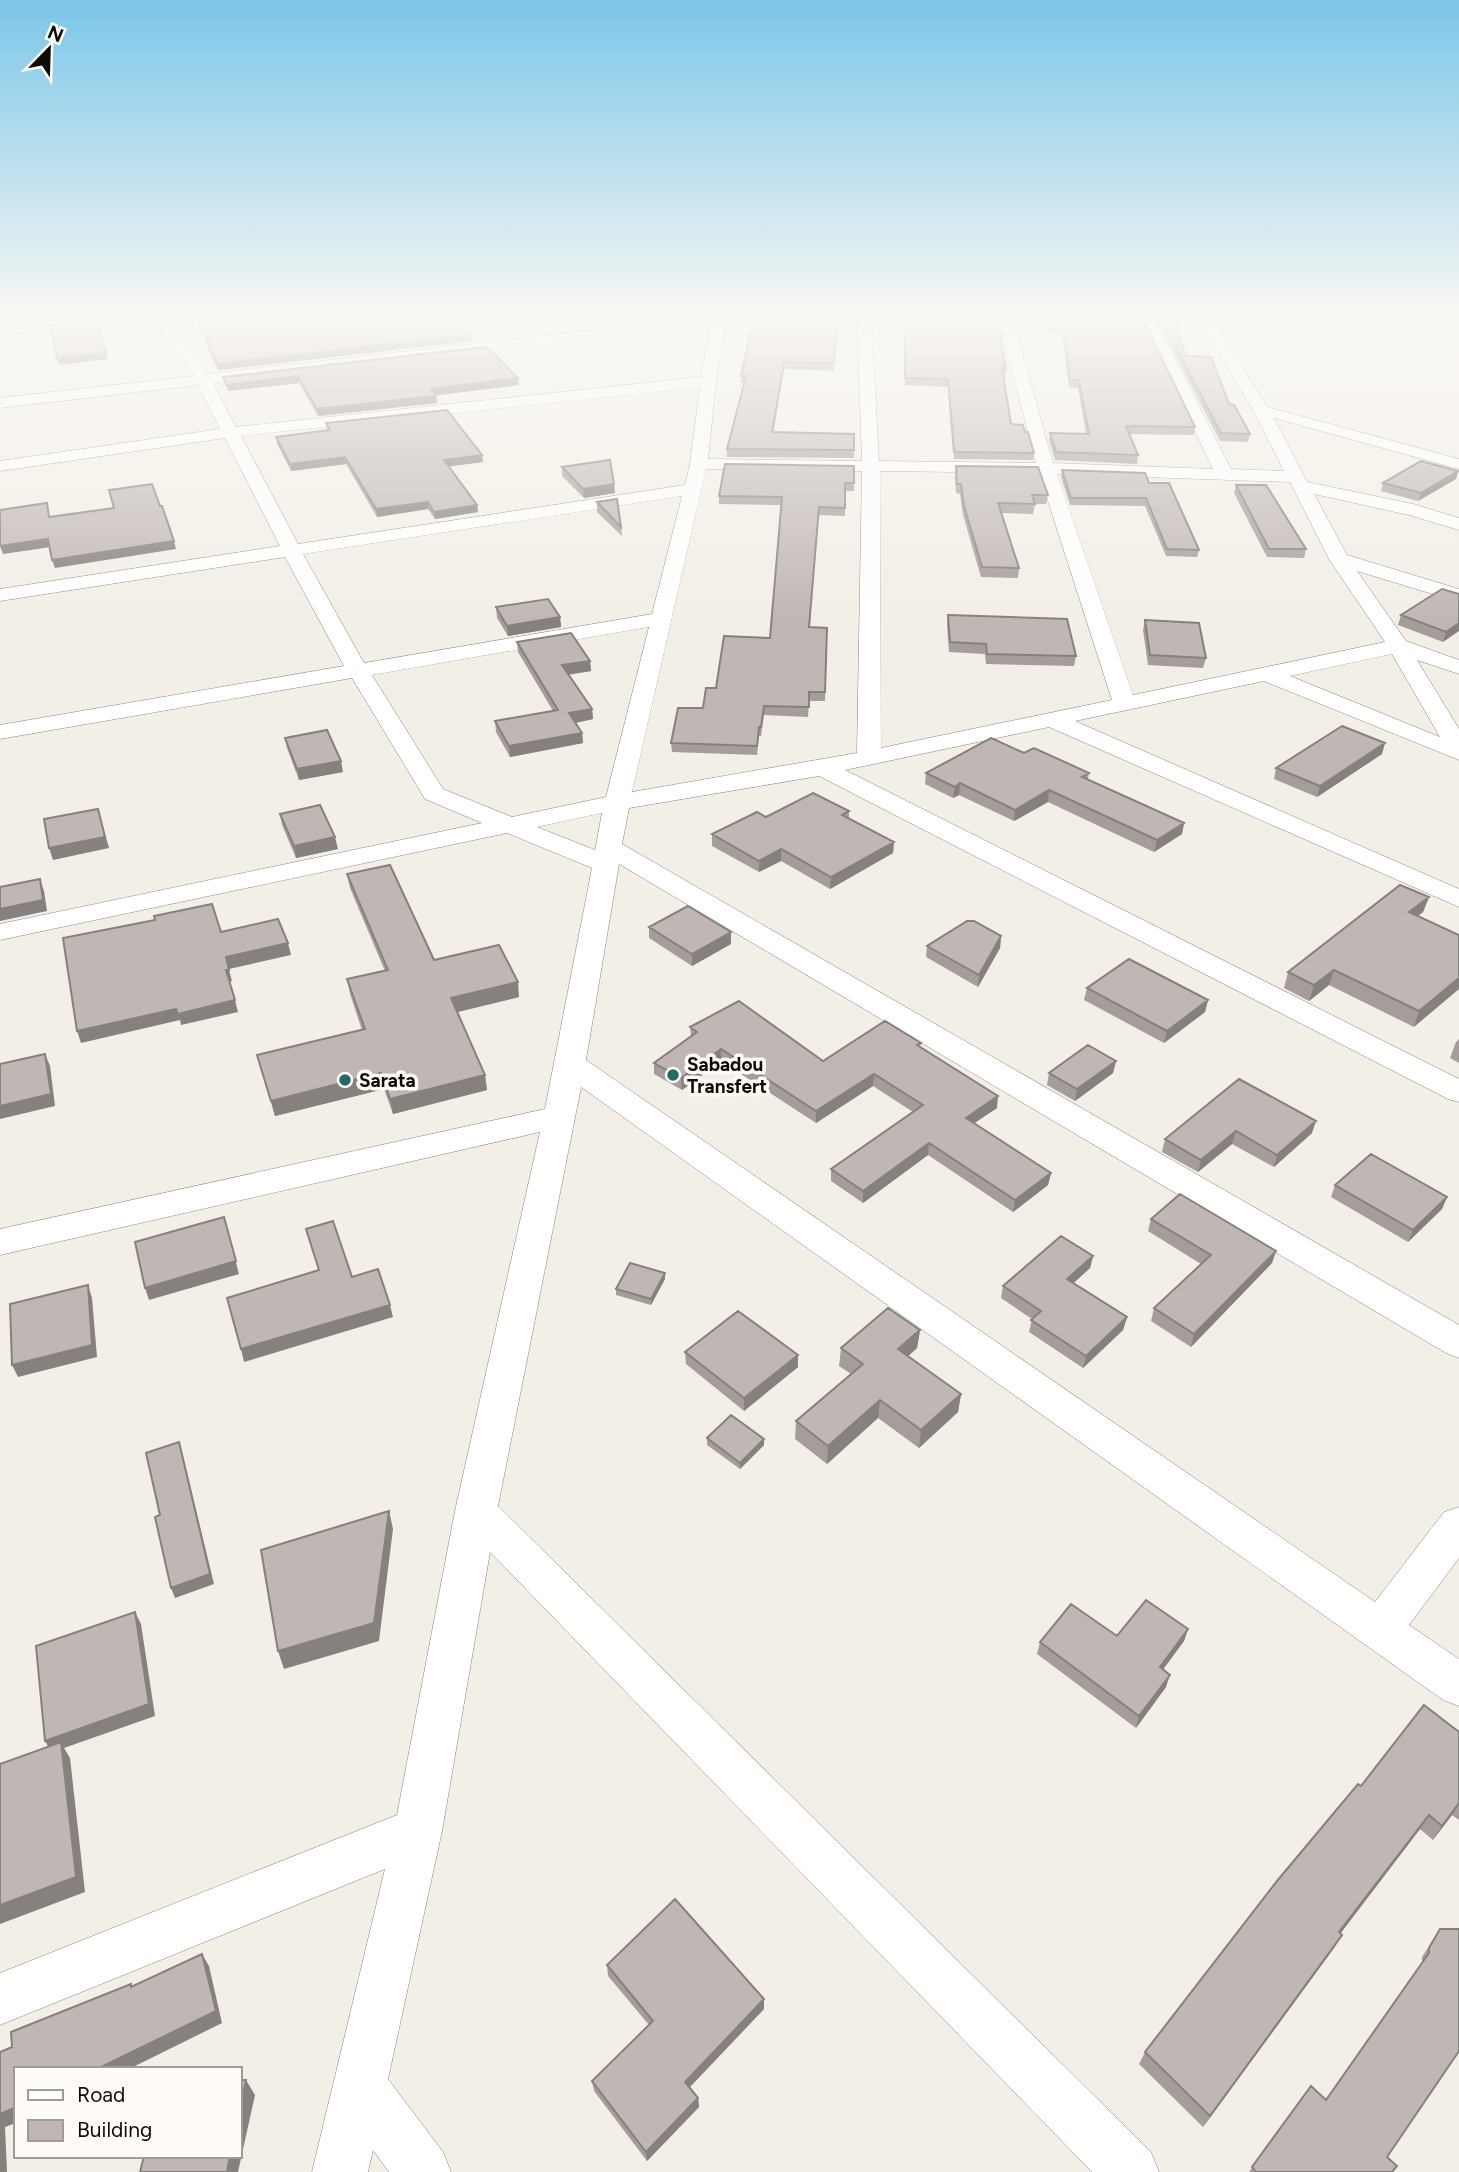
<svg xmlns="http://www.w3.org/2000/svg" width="1459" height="2172" font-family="Figtree,sans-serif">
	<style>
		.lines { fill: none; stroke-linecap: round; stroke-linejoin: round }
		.minor-casing { stroke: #88847e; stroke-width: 1 }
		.minor { fill: #fff; fill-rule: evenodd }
		.wall { fill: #a59d9c }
		.shaded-wall { fill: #86807f }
		.building { fill: #c0b7b5; stroke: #86807f; stroke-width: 2 }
		.poi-dot { fill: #256b5f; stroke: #fffcf8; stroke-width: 2.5 }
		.labels { text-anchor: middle; stroke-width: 7; stroke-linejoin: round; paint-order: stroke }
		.poi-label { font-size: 19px; font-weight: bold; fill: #0d0c09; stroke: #fffcf8; text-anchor: start }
	</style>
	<rect width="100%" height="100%" fill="#f3efe7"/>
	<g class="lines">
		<g class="minor-casing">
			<path id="minor" d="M78 317H120L113 321 0 335V327Z
				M149 317H164L199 359 208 374 706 317H726L716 381 708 459 862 461 857 317H871L879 461 1036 463 998 317H1012L1053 463 1213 469 1140 317H1154L1231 469 1284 471 1253 410 1197 317H1211L1267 407 1459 459V469L1274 418 1307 482 1413 504 1459 518V530L1409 515 1314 494 1347 555 1459 589V602L1357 571 1406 641 1459 660V674L1417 660 1459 729V760L1264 681 1075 721 1459 889V907L1049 727 845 770 1459 1079V1102L1448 1099 819 776 629 808 622 844 1459 1325V1358L1446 1353 619 864 586 1060 1375 1602 1444 1512 1459 1507V1558L1409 1625 1459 1659V1706L1443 1700 581 1087 498 1506 1151 2152 1159 2172H1092L490 1552 442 1831 388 2079 443 2152 451 2172H389L373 2150 368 2172H312L385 1869 0 2025V1973L397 1815 455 1511 540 1132 0 1255V1229L545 1109 592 868 507 833 0 940V924L482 823 425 799 352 678 0 739V725L344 666 285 557 0 601V589L280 546 225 438 0 471V461L220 429 198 385 0 408V398L194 376 187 363ZM711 325 701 377 236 427 213 383ZM700 387 690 464 685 485 298 544 241 436ZM706 469 862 471 857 753 632 792ZM880 471 1039 473 1112 700 881 748ZM1057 474 1290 482 1329 559 1385 642 1133 695ZM682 496 652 614 364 663 303 554ZM649 627 606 797 512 817 443 789 372 675ZM1392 654 1440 737 1290 676ZM602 813 595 850 537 827Z"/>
		</g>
		<use href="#minor" class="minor"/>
	</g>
	<path class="wall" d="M194 317H453L471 335 472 341 218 370 208 349 207 343Z
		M839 317 834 371 784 369 773 432 854 434V458L727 457V449L744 383H741V376Z
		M904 317H997L1006 369 1005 376H1004L1011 424 1025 432 1034 453 1033 460 954 459 948 387 905 385Z
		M1041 317H1142L1195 427 1194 435 1129 434 1138 455 1137 464 1055 460 1049 440 1050 433 1086 434 1078 388 1069 387 1062 333 1042 332Z
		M1155 317H1173L1186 356 1229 404 1250 434 1248 442 1220 441Z
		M484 347 519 385 436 395 437 403 318 416 299 383 228 391 225 384 223 377Z
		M326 423 482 455 483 462 449 466 477 505 478 512 435 519 428 509 377 517 346 464 291 471 277 444 276 437 327 431Z
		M854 466V491H845V516L818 515 809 627 827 628 825 701H809L808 717 764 715 761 736H759L757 755 672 752 671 743 703 708 716 688 770 638 781 505 719 504V496Z
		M956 466 1048 495 1046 504H1035L1033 514 1001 513 1019 568 1018 578 981 577 963 515 960 494 956 493 955 475Z
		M562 467 615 493 584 498 562 476Z
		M1062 470 1149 483 1199 550 1197 557 1166 556 1145 506 1070 505 1061 477Z
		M1458 471 1456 479 1418 501 1381 491 1383 483Z
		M1236 485 1306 549 1304 558 1267 557 1234 493Z
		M597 502 621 527 622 536 597 512Z
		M1459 594 1443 642 1398 625 1401 615Z
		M496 607 560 617 561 627 508 636 497 618Z
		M948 615 1076 656 1074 666 986 664 985 654 949 652 947 625Z
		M1145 620 1206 658 1203 668 1148 665 1143 630Z
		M517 642 590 661 591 671 568 675 592 709 593 719 575 723 582 733 583 743 510 757 496 732 495 721 553 711 518 652Z
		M285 738 343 772 299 780 287 748Z
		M1024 753 1089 773 1088 779 1184 823 1182 834 1154 852 1048 802 1014 821 959 795 953 798 925 784 926 773Z
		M1382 754 1317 797 1274 779 1276 768Z
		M849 811V818L894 842 893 853 830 889 781 861 759 872 712 846V834L766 817Z
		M280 814 338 849 296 858 282 825Z
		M347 874 434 960 519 997 458 1012 485 1075 487 1090 393 1114 384 1089 275 1116 257 1055 362 1030 350 994 347 979 385 971 350 888Z
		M1429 897 1423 912 1418 916 1459 935 1414 1027 1329 985 1309 1001 1284 988 1288 972Z
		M649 927 731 932V944L692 966 649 938Z
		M1001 936 1000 948 978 987 926 957 927 946Z
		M1087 988 1208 1000 1205 1012 1164 1043 1084 1000Z
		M690 1027 823 1061 921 1043 920 1047 997 1108 974 1123 1051 1173 1048 1185 1013 1212 928 1155 863 1203 831 1181V1169L913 1112 873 1086 816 1123 721 1061 682 1090 654 1074V1063L691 1036Z
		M1459 1039V1063L1450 1058 1456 1042Z
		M1116 1061 1113 1073 1075 1101 1047 1085 1049 1073Z
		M1239 1079 1312 1133 1274 1167 1232 1144 1198 1172 1162 1152 1165 1139Z
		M1335 1185 1447 1197 1442 1209 1408 1242 1331 1197Z
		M1151 1219 1276 1251 1272 1263 1191 1347 1151 1321 1154 1308 1201 1264 1148 1231Z
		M1093 1256 1090 1268 1073 1283 1127 1317 1123 1330 1083 1368 1029 1332 1032 1319 1001 1298 1003 1286Z
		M665 1273V1279L651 1305 616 1295V1289Z
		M920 1330 917 1348 908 1356 961 1394 958 1412 919 1448 878 1418 827 1464 795 1439 796 1421 851 1374 839 1366 841 1348Z
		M685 1352 798 1367 744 1411 686 1364Z
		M707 1438 764 1445 740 1469 707 1445Z
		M1188 1629 1184 1641 1163 1669 1166 1687 1136 1728 1037 1654 1040 1642 1117 1636Z
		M1459 1732V1820L1452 1815 1433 1840 1420 1829 1340 1933 1342 1935 1334 1948 1203 2127 1139 2064 1145 2052 1361 1786Z
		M1440 1929 1387 2157 1392 2172H1249L1311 2086 1326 2100 1422 1963V1957Z
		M607 1965 764 1999V2009L690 2087 698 2098 699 2107 647 2161 594 2091 592 2081 649 2025 608 1976Z"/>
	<path class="shaded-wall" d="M652 317H682L652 321Z
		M471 335 472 341 218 370 217 364Z
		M106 353 108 359 59 365 57 358Z
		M784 362V369L772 440V432Z
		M298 376 299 383 228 391 227 385Z
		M518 378 519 385 431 396V389Z
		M436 396 437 403 318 416 317 409Z
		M482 455 483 462 445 467 444 460Z
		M345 457 346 464 291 471 290 464Z
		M1458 471 1456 479 1418 501 1421 493Z
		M614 484 615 493 584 498 583 489Z
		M428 502V509L377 517 376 509Z
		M477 505 478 512 435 519 434 512Z
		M48 539 51 547 3 554 0 546Z
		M174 541 176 549 55 568 52 560Z
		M560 617 561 627 508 636 507 626Z
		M1459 623V631L1443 642 1446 632Z
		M590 661 591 671 563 675 562 665Z
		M592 709 593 719 570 724 569 713Z
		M582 733 583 743 510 757 509 746Z
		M1385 743 1382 754 1317 797 1320 786Z
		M341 761 343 772 299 780 297 769Z
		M960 783 959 795 953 798 955 787Z
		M1049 790 1048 802 1014 821 1015 810Z
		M98 809 109 848 53 860 49 848Z
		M1184 823 1182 834 1154 852 1157 840Z
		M335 837 338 849 296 858 294 846Z
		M894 842 893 853 830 889 831 877Z
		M781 849V861L759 872V861Z
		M40 879 44 891 47 911 0 921V909Z
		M1429 897 1423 912 1404 927 1409 912Z
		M731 932V944L692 966V954Z
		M1001 936 1000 948 978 987 979 975Z
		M288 943 291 955 229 969 226 957Z
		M226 970H229L232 981 229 982Z
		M1334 970 1329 985 1309 1001 1314 985Z
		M1459 978V989L1414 1027 1419 1011Z
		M518 982 519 997 453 1013 451 998Z
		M235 1000 238 1012 181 1025 180 1020 81 1043 77 1031 176 1009Z
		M1208 1000 1205 1012 1164 1043 1167 1031Z
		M721 1049V1061L682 1090 681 1078Z
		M45 1054 50 1066 55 1106 0 1119V1106Z
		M1116 1061 1113 1073 1075 1101 1077 1089Z
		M381 1073 384 1089 275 1116 271 1101Z
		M874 1074 873 1086 816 1123V1111Z
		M485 1075 487 1090 393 1114 390 1099Z
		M998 1096 997 1108 964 1130 966 1118Z
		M1316 1121 1312 1133 1274 1167 1277 1155Z
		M1236 1131 1232 1144 1198 1172 1201 1160Z
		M929 1143 928 1155 863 1203V1191Z
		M1051 1173 1048 1185 1013 1212 1015 1200Z
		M1447 1197 1442 1209 1408 1242 1413 1230Z
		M224 1217 239 1274 149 1300 145 1288Z
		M1276 1251 1272 1263 1191 1347 1194 1334Z
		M1093 1256 1090 1268 1064 1292 1067 1279Z
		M665 1273V1279L651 1305V1299Z
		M88 1285 92 1298 97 1357 18 1377 12 1365Z
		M390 1305 393 1317 244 1362 241 1349Z
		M1127 1317 1123 1330 1083 1368 1086 1356Z
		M920 1330 917 1348 896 1367 898 1349Z
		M798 1355V1367L744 1411V1398Z
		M961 1394 958 1412 919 1448 921 1430Z
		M880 1400 878 1418 827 1464 828 1446Z
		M764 1439V1445L740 1469V1463Z
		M179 1442 182 1452 214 1584 175 1598 171 1588Z
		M389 1511 393 1529 379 1641 284 1669 278 1651Z
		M135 1612 141 1624 155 1716 64 1748 70 1758 85 1892 0 1924V1905L52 1753 45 1741Z
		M1188 1629 1184 1641 1156 1679 1160 1667Z
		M1170 1675 1166 1687 1136 1728 1139 1716Z
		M1459 1803 1452 1815 1433 1840 1442 1826Z
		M1429 1815 1420 1829 1331 1946 1339 1932Z
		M1342 1935 1334 1948 1203 2127 1210 2116Z
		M202 1954 209 1966 222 2023 129 2069H97Z
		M764 1999V2009L686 2091 685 2082Z
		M246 2080 255 2095 238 2172H227L230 2156H240V2111Z
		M698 2098 699 2107 647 2161 646 2152Z
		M16 2107V2123L5 2127 7 2172H0V2114Z"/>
	<path class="building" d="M195 317H453L471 335 217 364 207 343 210 342Z
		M754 317H838L834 363 784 362 772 432 854 434V450L727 449 746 376H741Z
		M905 317H997L1006 369 1002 368 1011 424 1023 425 1025 432H1028L1034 453 954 452 948 379 905 378Z
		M1042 317H1142L1195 427 1126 426 1138 455 1056 452 1050 433 1089 434 1079 380H1070L1063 326 1043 325Z
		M1160 317H1173L1186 356 1211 357 1229 404 1234 405 1250 434 1221 433Z
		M96 320 106 353 57 358 50 325Z
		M484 347 489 349 518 378 431 389 436 396 317 409 298 376 227 385 223 377Z
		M447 410 482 455 444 460 477 505 434 512 428 502 376 509 345 457 290 464 276 437 330 430 326 423Z
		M610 460 614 484 583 489 562 467Z
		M1421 461 1458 471 1421 493 1383 483Z
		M725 464 854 466V483H845V508L819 507 809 627 827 628 825 692H809V707L764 706 761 727H759L757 746 671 743 678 708H703L706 688H716L724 636 770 638 782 497 719 496Z
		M956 466 1038 467 1048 495H1032L1035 504 998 503 1019 568 982 567 964 506 961 484H957Z
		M1062 470 1145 473 1149 483H1169L1199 550 1167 549 1146 498H1071Z
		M152 484 160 506H162L174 541 52 560 48 539 0 546V510L47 503 49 517 114 508 109 490Z
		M1236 485H1266L1306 549H1269Z
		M617 499 621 527 597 502Z
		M1442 589 1459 594V623L1446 632 1401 615Z
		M548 599 560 617 507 626 496 607Z
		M948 615 1067 619 1076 656 987 654 986 644 950 642Z
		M1145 620 1199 623 1206 658 1150 655Z
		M571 633 590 661 562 665 592 709 569 713 582 733 509 746 495 721 558 710 517 642Z
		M1342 726 1385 743 1320 786 1276 768Z
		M327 730 341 761 297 769 285 738Z
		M991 738 1024 753 1034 748 1089 773 1082 777 1184 823 1157 840 1049 790 1015 810 960 783 955 787 926 773Z
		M813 793 849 811 842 815 894 842 831 877 781 849 759 861 712 834 757 812 766 817Z
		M320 805 335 837 294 846 280 814Z
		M98 809 105 837 49 848 44 819Z
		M390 865 434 960 499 945 518 982 451 998 485 1075 390 1099 381 1073 271 1101 257 1055 365 1029 347 979 388 970 347 874Z
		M40 879 43 900 0 909V887Z
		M1400 885 1429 897 1409 912 1459 935V978L1419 1011 1334 970 1314 985 1288 972Z
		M212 904 221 932 278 919 288 943 226 957 229 970H226L235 1000 178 1014 176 1009 77 1031 63 938 155 920 154 916Z
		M688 906 731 932 692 954 649 927Z
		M967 921H974L1001 936 979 975 927 946Z
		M1129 959 1208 1000 1167 1031 1087 988Z
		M739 1001 823 1061 885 1021 921 1043 917 1045 998 1096 966 1118 1051 1173 1015 1200 929 1143 863 1191 831 1169 923 1105 874 1074 816 1111 721 1049 681 1078 654 1063 697 1032 690 1027Z
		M1088 1045 1116 1061 1077 1089 1049 1073Z
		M45 1054 51 1094 0 1106V1064Z
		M1239 1079 1316 1121 1277 1155 1236 1131 1201 1160 1165 1139Z
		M1371 1154 1447 1197 1413 1230 1335 1185Z
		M1180 1194 1276 1251 1194 1334 1154 1308 1211 1255 1151 1219Z
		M224 1217 236 1261 145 1288 135 1242Z
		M333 1221 352 1277 378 1269 390 1305 241 1349 227 1298 319 1270 306 1229Z
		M1061 1236 1093 1256 1067 1279 1127 1317 1086 1356 1031 1320 1041 1311 1003 1286Z
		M630 1263 665 1273 651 1299 616 1289Z
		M88 1285 92 1345 12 1365 10 1304Z
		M888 1308 920 1330 898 1349 961 1394 921 1430 880 1400 828 1446 796 1421 863 1364 841 1348Z
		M738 1311 798 1355 744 1398 685 1352Z
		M731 1415 764 1439 740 1463 707 1438Z
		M179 1442 210 1574 171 1588 155 1517 160 1515 146 1453Z
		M389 1511 374 1623 278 1651 261 1550Z
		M1146 1600 1188 1629 1160 1667 1170 1675 1139 1716 1040 1642 1071 1604 1117 1636Z
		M135 1612 149 1704 45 1741 36 1646Z
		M1424 1705 1459 1732V1803L1442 1826 1429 1815 1339 1932 1342 1935 1210 2116 1145 2052 1277 1881 1358 1784 1361 1786Z
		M61 1742 76 1877 0 1905V1764Z
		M675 1899 764 1999 685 2082 698 2098 646 2152 592 2081 653 2021 607 1965Z
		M1440 1929H1459V2051L1387 2157 1397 2166 1392 2172H1256L1252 2167 1311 2086 1326 2100 1429 1953V1948Z
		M202 1954 216 2011 97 2069H16V2107L0 2114V2052L12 2047 11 2032 131 1984V1987Z
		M240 2080H246L240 2111Z
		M144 2156H230L227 2172H140Z"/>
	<linearGradient id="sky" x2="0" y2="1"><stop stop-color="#7bc6e8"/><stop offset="0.51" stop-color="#faf8f4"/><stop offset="1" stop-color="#faf8f4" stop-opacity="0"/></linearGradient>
	<rect width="1459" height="621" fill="url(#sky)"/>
	<g class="poi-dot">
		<circle cx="673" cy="1075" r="7"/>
		<circle cx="345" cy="1080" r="7"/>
	</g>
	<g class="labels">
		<g class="poi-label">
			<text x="687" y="1071">Sabadou<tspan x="687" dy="22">Transfert</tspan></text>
			<text x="359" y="1087">Sarata</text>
		</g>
	</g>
	<rect x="14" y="2067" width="228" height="91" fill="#fffcf8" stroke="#9e9c98" stroke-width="2"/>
	<rect x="28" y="2090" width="35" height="10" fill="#ffffff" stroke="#9e9c98" stroke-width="2"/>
	<text x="77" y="2102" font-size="21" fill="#0d0c09">Road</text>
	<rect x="28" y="2120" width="35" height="21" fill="#c0b7b5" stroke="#9e9c98" stroke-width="2"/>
	<text x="77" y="2137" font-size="21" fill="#0d0c09">Building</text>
	<g transform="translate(49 49) rotate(23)" stroke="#fffcf8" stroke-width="5" paint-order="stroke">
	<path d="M0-5L12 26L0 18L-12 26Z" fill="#0d0c09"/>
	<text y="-10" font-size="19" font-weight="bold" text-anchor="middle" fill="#0d0c09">N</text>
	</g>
</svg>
